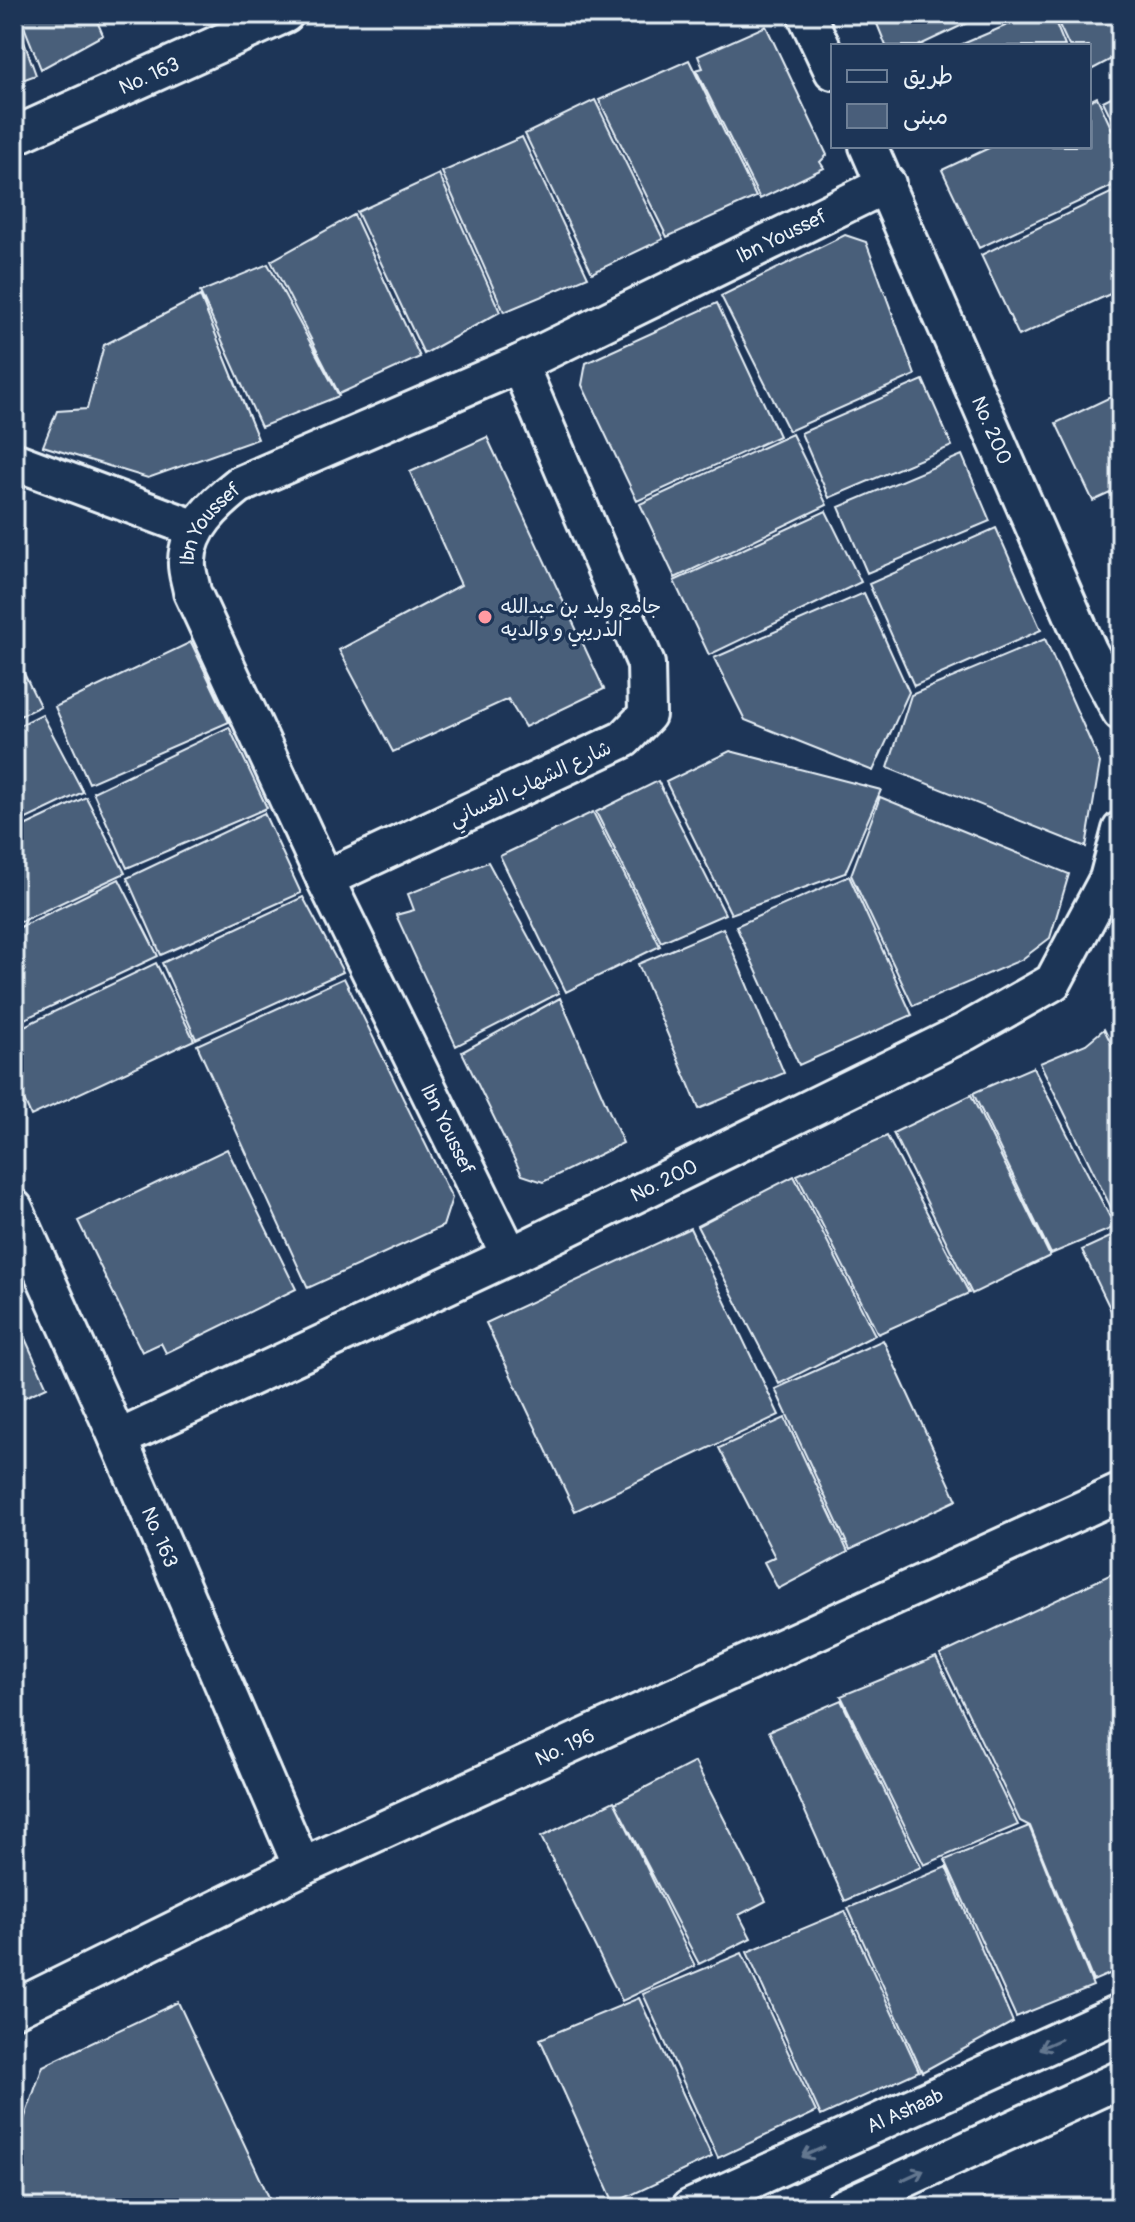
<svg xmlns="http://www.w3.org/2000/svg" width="1135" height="2222" font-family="Pangolin,'Playpen Sans Arabic',sans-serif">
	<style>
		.building { fill: #495e7a; stroke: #e8f1f8; stroke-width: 2 }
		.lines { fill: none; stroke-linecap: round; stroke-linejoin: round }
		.minor-casing { stroke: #e8f1f8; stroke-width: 42 }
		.minor { stroke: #1d3557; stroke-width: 36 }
		.oneway { stroke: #64778f }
		.poi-dot { fill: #ff9aa2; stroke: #1d3557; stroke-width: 3 }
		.labels { text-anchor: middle; stroke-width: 7; stroke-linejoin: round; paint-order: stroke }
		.street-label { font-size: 20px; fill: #e8f1f8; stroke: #1d3557 }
		.poi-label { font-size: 20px; fill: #e8f1f8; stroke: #1d3557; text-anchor: start }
	</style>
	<rect width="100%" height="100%" fill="#1d3557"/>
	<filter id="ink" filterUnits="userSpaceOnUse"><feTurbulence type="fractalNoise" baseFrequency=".0125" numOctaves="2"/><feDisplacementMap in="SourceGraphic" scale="16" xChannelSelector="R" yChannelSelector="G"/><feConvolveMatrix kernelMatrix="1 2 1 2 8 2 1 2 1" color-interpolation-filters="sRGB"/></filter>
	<g filter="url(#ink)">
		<path class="building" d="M14 14 36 75 14 83Z
			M19 14H94L103 35 41 69Z
			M873 14H986L918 46H886Z
			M1033 14H1052L1065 46H958Z
			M1054 14H1121V54L1089 71V46H1069Z
			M766 26 827 155 820 162 824 168 760 199 696 70 703 68 698 56Z
			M689 60 756 197 667 237 599 100Z
			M1121 92V138L1103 101Z
			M1097 97 1121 149V182L979 248 942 170 993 146H1089V101Z
			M595 100 663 239 592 273 525 134Z
			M522 137 588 277 504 312 442 172Z
			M439 174 500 312 424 354 357 212Z
			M1121 188V289L1019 336 981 255Z
			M354 215 420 357 339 394 271 261Z
			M845 235 866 242 915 375 789 431 721 296Z
			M268 264 339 396 261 427 200 292Z
			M200 296 258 439 148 478 43 446 57 411 87 409 104 345Z
			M717 303 779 436 637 501 582 385 586 363Z
			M923 380 952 446 829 498 801 433Z
			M1121 392V488L1093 501 1056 423Z
			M792 434 827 505 675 578 640 504Z
			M487 437 604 689 525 727 508 699 393 752 339 650 461 585 410 472Z
			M962 455 990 521 867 573 839 507Z
			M14 472 28 477 14 526Z
			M826 511 861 582 709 655 674 581Z
			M996 528 1041 630 914 686 869 584Z
			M864 593 909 692 873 771 745 720 714 658Z
			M1045 639 1100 763 1086 847 888 768 911 695Z
			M191 642 229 722 89 783 55 707Z
			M14 653 40 706 14 719Z
			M42 714 83 792 14 825V728Z
			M229 727 267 808 127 868 93 792Z
			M730 751 881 790 845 873 731 914 666 782Z
			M658 781 725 914 661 942 596 812Z
			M86 797 125 873 14 925V831Z
			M880 797 1069 874 1050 938 1021 960 913 1006 851 875Z
			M593 812 660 946 566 992 500 856Z
			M264 813 301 893 161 955 127 878Z
			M488 862 559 993 456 1046 396 915 414 910 408 894Z
			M849 876 912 1015 799 1065 736 926Z
			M119 879 158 956 14 1024V930Z
			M303 897 343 972 196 1039 162 963Z
			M723 928 784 1073 699 1109 638 964Z
			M156 963 194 1040 31 1116 14 1078V1031Z
			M344 978 452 1198 443 1226 308 1288 197 1045Z
			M560 998 623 1143 543 1182 522 1175 462 1052Z
			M1104 1029 1121 1063V1223L1119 1224 1040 1063 1086 1044Z
			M1033 1067 1115 1227 1051 1254 973 1093Z
			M971 1095 1050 1256 972 1294 893 1133Z
			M887 1136 969 1293 878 1334 797 1175Z
			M227 1149 296 1289 166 1353 161 1343 142 1352 78 1221Z
			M794 1176 875 1335 779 1384 697 1226Z
			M690 1228 779 1415 575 1511 486 1323Z
			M1121 1232V1331L1082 1250Z
			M14 1314 47 1387 14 1402Z
			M883 1340 957 1500 850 1550 775 1389Z
			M785 1418 848 1552 778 1589 764 1562 775 1557 719 1448Z
			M1120 1570 1121 1969 1093 1981 1030 1826 1020 1821 940 1655Z
			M936 1657 1018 1825 924 1865 841 1696Z
			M841 1700 921 1867 845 1901 769 1731Z
			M695 1762 766 1901 739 1915 751 1938 699 1964 615 1803Z
			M614 1801 695 1966 622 2001 541 1837Z
			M1029 1826 1093 1986 1016 2017 945 1860Z
			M946 1867 1013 2022 922 2072 848 1908Z
			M845 1911 919 2071 821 2116 747 1952Z
			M742 1953 816 2112 718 2158 643 1994Z
			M639 1998 712 2157 614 2203 540 2039Z
			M178 2002 274 2208H21L14 2192V2148L43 2066Z"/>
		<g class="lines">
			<g class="minor-casing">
				<g id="minor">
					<path d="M806 14 833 71"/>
					<path id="s1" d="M14 136 285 14"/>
					<path id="s2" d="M868 146 1088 650 1121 712"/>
					<path d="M14 461 196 529"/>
					<path d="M325 879 624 739 647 715 646 664 519 364"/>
					<path id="s3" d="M14 1208 118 1439 302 1867"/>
					<path id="s4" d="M510 1256 325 879 192 592C191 583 186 571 187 561 188 528 215 504 239 485L519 364 887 184"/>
					<path id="s5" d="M118 1439 510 1256 965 1032 1053 982 1108 879 1121 830"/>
					<path id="s6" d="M14 2009 302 1867 1121 1492"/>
					<path id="s7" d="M690 2208 1121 2012"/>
					<path d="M842 2208 1121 2079"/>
				</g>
			</g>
			<use href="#minor" class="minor"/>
		</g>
		<defs><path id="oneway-shaft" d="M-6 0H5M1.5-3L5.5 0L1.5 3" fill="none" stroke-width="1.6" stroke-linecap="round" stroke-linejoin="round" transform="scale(2)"/></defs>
		<g class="oneway">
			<use href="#oneway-shaft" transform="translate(1050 2044) rotate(156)"/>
			<use href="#oneway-shaft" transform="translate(813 2152) rotate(156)"/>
			<use href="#oneway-shaft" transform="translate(913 2175) rotate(-25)"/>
		</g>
	</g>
	<circle class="poi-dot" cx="485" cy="617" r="8"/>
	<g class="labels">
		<g class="street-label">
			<text dy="7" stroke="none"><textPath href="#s1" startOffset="148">No. 163</textPath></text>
			<text dy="7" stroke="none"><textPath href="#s4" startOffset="1460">Ibn Youssef</textPath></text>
			<text dy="7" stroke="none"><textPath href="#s2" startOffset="310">No. 200</textPath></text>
			<text dy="7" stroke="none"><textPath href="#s4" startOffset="812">Ibn Youssef</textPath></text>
			<text transform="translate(530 783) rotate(-25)" y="7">شارع الشهاب الغساني</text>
			<text transform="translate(448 1129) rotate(64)" y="7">Ibn Youssef</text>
			<text dy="7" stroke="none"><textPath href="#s5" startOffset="604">No. 200</textPath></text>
			<text dy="7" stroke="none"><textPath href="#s3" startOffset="360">No. 163</textPath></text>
			<text dy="7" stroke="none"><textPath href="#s6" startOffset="610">No. 196</textPath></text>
			<text dy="7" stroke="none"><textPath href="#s7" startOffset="236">Al Ashaab</textPath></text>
		</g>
		<g class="poi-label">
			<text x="501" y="613">جامع وليد بن عبدالله<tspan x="501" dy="23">الدريبي و والديه</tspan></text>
		</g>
	</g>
	<rect width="1135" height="2222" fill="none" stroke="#1d3557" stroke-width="48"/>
	<rect x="24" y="24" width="1087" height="2174" fill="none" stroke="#e8f1f8" stroke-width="3" filter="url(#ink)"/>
	<rect x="831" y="44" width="260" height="104" fill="#1d3557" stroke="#6e8097" stroke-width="2"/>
	<rect x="847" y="70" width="40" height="12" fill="#1d3557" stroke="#6e8097" stroke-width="2"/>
	<text x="903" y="84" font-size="24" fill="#e8f1f8">طريق</text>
	<rect x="847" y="104" width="40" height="24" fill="#495e7a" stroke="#6e8097" stroke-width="2"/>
	<text x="903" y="124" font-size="24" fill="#e8f1f8">مبنى</text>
</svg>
